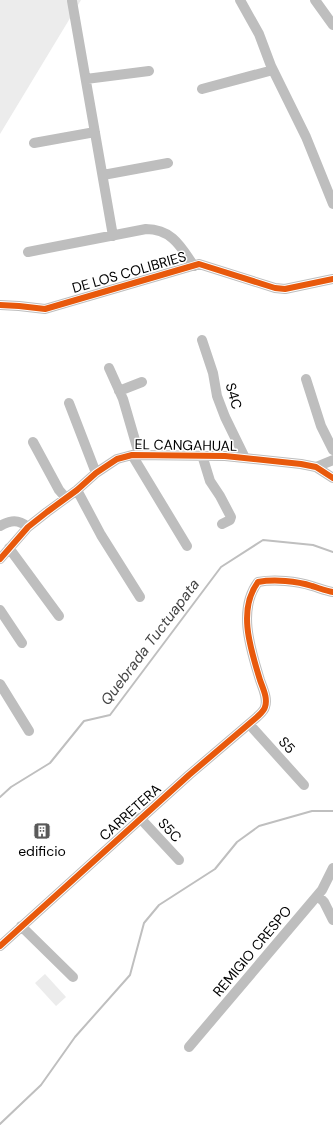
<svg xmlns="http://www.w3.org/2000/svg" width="333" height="1131" font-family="'DM Sans',sans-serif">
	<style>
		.green { fill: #ececec }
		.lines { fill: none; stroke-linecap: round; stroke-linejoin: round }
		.stream { stroke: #bfbfbf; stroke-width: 2 }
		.minor { stroke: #bebebe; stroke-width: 10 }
		.cycleway-casing { stroke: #fff; stroke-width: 8 }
		.cycleway { stroke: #e8590c; stroke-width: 6 }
		.labels { text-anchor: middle; stroke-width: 3; stroke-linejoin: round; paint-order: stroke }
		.street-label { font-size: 14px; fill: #000; stroke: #fff }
		.poi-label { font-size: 14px; fill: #000; stroke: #fff }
		.water-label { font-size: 15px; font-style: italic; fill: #444; stroke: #fff }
	</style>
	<rect width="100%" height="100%" fill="#fff"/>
	<path class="green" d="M0 0H81L0 134Z
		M45 974 66 997 56 1006 35 983Z"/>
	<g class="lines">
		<path class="stream" d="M0 797 11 787 50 763 84 721 110 715 221 567 263 540 313 545 333 552
			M0 1124 41 1085 75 1037 130 975 144 923 159 905 215 869 237 842 259 826 312 811H333"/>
		<path class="minor" d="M240 0 259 34 271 66 306 137 333 204
			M315 0 333 25
			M72 1 113 236
			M86 79 149 71
			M202 89 273 70
			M34 143 95 132
			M103 175 168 163
			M28 252 146 229C172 229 181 247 194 266
			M0 305 19 306 45 309 199 264 275 288 285 289 333 279
			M202 340 213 373 217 396 225 417 245 458
			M109 368 123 399 139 454
			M306 379 321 426 333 450
			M119 391 142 382
			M69 403 96 473
			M33 442 59 490 66 498
			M132 455 187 546
			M202 455 210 481 220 496 231 517 230 520 222 524
			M316 467 333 460
			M77 490 101 535 140 597
			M0 526C11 520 18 519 28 527
			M9 548 59 616
			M0 559 28 527 47 512 77 490 96 473 117 459 132 455 225 456 301 464 316 467 333 478
			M0 610 22 643
			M0 684 29 731
			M249 724 304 785
			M140 818 179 860
			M318 896 324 902 333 920
			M21 926 73 977
			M0 946 189 775 257 717C260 714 264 711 265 707 268 698 263 689 260 680 251 650 237 610 258 582 274 579 297 581 312 586 319 588 326 591 333 592
			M189 1047 322 890 333 868"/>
		<g class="cycleway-casing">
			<path id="cycleway" d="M0 305 19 306 45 309 199 264 275 288 285 289 333 279
				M0 559 28 527 47 512 77 490 96 473 117 459 132 455 225 456 301 464 316 467 333 478
				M0 946 189 775 257 717C260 714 264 711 265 707 268 698 263 689 260 680 251 650 237 610 258 582 274 579 297 581 312 586 319 588 326 591 333 592"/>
		</g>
		<use href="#cycleway" class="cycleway"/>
	</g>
	<defs>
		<g id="building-square" transform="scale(0.9)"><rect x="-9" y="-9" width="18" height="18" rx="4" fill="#595959" stroke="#fff"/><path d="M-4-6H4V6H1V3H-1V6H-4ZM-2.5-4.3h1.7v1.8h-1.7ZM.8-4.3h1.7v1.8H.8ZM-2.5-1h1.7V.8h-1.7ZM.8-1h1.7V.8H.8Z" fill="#fff"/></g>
	</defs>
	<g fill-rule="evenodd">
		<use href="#building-square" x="42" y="831"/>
	</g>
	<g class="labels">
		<g class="street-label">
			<text transform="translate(129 272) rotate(-16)" y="5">DE LOS COLIBRIES</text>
			<text transform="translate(234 396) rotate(74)" y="5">S4C</text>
			<text transform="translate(186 445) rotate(1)" y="5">EL CANGAHUAL</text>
			<text transform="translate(287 745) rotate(47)" y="5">S5</text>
			<text transform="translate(130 812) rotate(-42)" y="5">CARRETERA</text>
			<text transform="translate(170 830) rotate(47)" y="5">S5C</text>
			<text transform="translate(252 951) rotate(-50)" y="5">REMIGIO CRESPO</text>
		</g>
		<g class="poi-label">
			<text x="42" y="856">edificio</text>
		</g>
		<g class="water-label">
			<text transform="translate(150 642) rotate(-53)" y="5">Quebrada Tuctuapata</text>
		</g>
	</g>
</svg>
